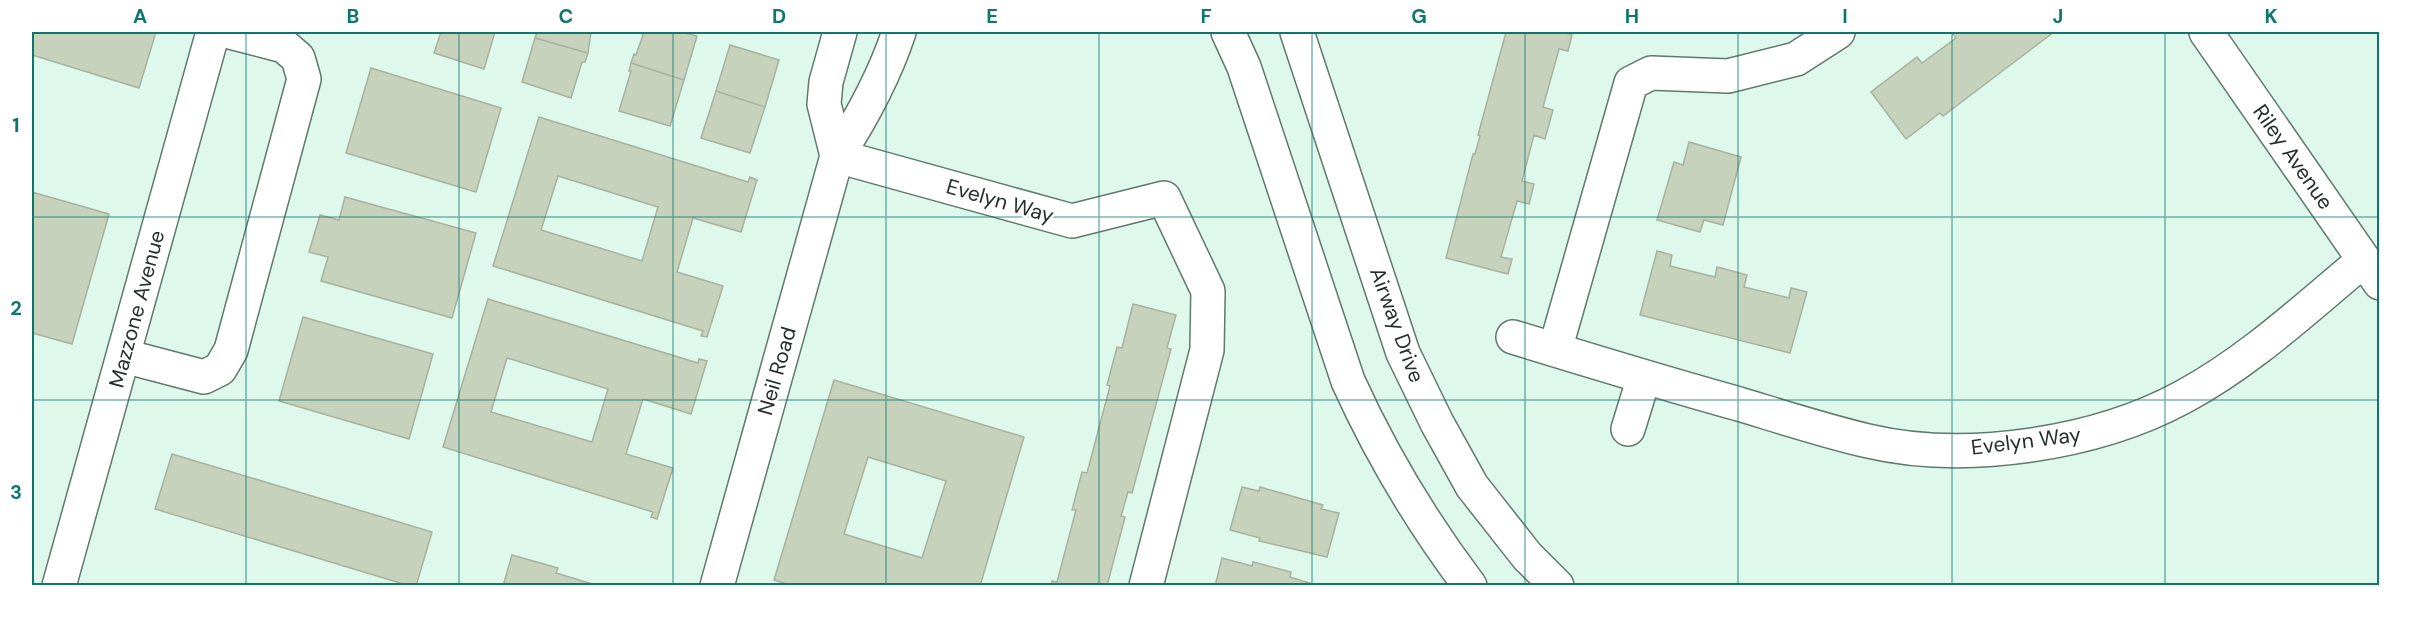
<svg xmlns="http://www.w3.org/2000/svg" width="2411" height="617" font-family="'DM Sans',sans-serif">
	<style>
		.building { fill: #c7d2bd; stroke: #a7b29e; stroke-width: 1.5; fill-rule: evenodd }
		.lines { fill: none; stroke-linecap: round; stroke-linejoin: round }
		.minor-casing { stroke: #61786d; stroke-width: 36 }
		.major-casing { stroke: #61786d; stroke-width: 36 }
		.minor { stroke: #fff; stroke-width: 33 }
		.major { stroke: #fff; stroke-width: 33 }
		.grid { fill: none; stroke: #0f766e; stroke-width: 1.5; stroke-opacity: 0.55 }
		.labels { text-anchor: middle; stroke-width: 5; stroke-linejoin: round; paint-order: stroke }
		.street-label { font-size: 21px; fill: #252f2a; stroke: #fff }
		.neatline { fill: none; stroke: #0f766e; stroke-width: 2 }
		.grid-label { font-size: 20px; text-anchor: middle; font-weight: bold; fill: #0f766e }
	</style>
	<rect width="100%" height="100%" fill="#dff8ec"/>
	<path class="building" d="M32 32H156L139 88 32 55Z
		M441 32H495L484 69 434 53Z
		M537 32H591L588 53 535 38Z
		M644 32H681L697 36 684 80 631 63 634 54 636 55Z
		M1506 32H1563L1572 35 1568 51 1559 49 1543 107 1553 110 1545 139 1534 135 1522 181 1534 184 1529 204 1517 201 1501 257 1512 259 1508 274 1446 258 1473 154H1475L1480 136 1478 135Z
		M1951 32H2054L1943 116 1940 113 1906 139 1871 92 1917 57 1922 63 1956 38Z
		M535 38 588 53 585 62H582L571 98 522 82Z
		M730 45 779 60 765 107 716 91Z
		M631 63 684 80 670 126 619 111 631 71H629Z
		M371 68 501 108 476 192 346 153Z
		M716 91 765 107 750 153 701 138Z
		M539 117 748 182 750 177 757 180 741 232 693 218 677 272 723 286 707 337 701 336 703 331 493 266ZM558 176 658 207 642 261 541 230Z
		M1689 142 1741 157 1723 225 1704 220 1700 232 1657 220 1674 162 1683 165Z
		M32 192 109 214 72 344 32 333Z
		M345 197 476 233 452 318 321 281 328 257 309 252 320 215 339 220Z
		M1657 251 1672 255 1670 266 1715 277 1717 267 1747 275 1744 287 1789 298 1791 288 1807 292 1790 353 1640 315Z
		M488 299 698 363 699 359 707 361 691 414 643 399 626 454 673 468 657 519 651 517 653 512 443 447ZM507 358 608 389 592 442 491 412Z
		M1133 304 1176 315 1167 348 1171 349 1132 493 1128 492 1121 516 1125 517 1107 586H1051L1052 581 1057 582 1076 510H1072L1082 472 1087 473 1110 386 1107 385 1117 347 1122 348Z
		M303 317 433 354 409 439 279 401Z
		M834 380 1024 437 980 586H792L774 580ZM868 457 946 481 922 558 844 534Z
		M172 454 432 532 416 586H410L155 509Z
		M1242 487 1259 491 1260 487 1323 505 1321 509 1339 513 1327 557 1259 541 1260 538 1230 530Z
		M512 555 558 568 556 573 599 586H503Z
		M1222 558 1252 566 1253 562 1291 572 1290 577 1319 586H1215Z"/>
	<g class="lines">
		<g class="minor-casing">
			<path id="minor" d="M2206 32 2380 283
				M837 156 1072 221 1164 198 1208 291 1207 350 1146 586
				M837 156 824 104 826 82 840 32
				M1513 337C1588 360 1663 383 1739 404 1782 417 1825 431 1868 441 1966 464 2096 444 2183 397 2250 361 2306 308 2364 260
				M1555 350 1631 83 1651 73 1728 76 1796 59 1838 32
				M124 356 204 377 220 369 231 350 304 79 298 58 284 46 230 32
				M1628 429 1644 377
				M59 586 213 32
				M717 586 837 156C863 116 884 77 899 32"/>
		</g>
		<g class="major-casing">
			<path id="major" d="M1228 32 1244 67 1348 381C1381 454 1421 521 1470 586
				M1297 32 1403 353 1437 423 1472 486 1527 556 1557 586"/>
		</g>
		<use href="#minor" class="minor"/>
		<use href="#major" class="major"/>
	</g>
	<path class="grid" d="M246 32V586M459 32V586M673 32V586M886 32V586M1099 32V586M1312 32V586M1525 32V586M1738 32V586M1952 32V586M2165 32V586M32 217H2380M32 400H2380"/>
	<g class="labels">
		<g class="street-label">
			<text transform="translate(2293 157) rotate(55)" y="7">Riley Avenue</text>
			<text transform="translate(1000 201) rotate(16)" y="7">Evelyn Way</text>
			<text transform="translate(137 309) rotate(-75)" y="7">Mazzone Avenue</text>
			<text transform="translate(1397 325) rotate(70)" y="7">Airway Drive</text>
			<text transform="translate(777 371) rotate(-74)" y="7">Neil Road</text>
			<text transform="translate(2026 441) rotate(-7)" y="7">Evelyn Way</text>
		</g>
	</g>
	<rect width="2411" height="617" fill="none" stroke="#ffffff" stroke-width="66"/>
	<rect x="33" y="33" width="2345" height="551" class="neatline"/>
	<g class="grid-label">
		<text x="140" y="23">A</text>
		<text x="353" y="23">B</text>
		<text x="566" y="23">C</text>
		<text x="779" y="23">D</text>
		<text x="992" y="23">E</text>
		<text x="1206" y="23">F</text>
		<text x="1419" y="23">G</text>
		<text x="1632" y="23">H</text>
		<text x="1845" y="23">I</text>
		<text x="2058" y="23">J</text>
		<text x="2271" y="23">K</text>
		<text x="16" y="132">1</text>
		<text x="16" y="315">2</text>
		<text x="16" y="499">3</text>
	</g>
</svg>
